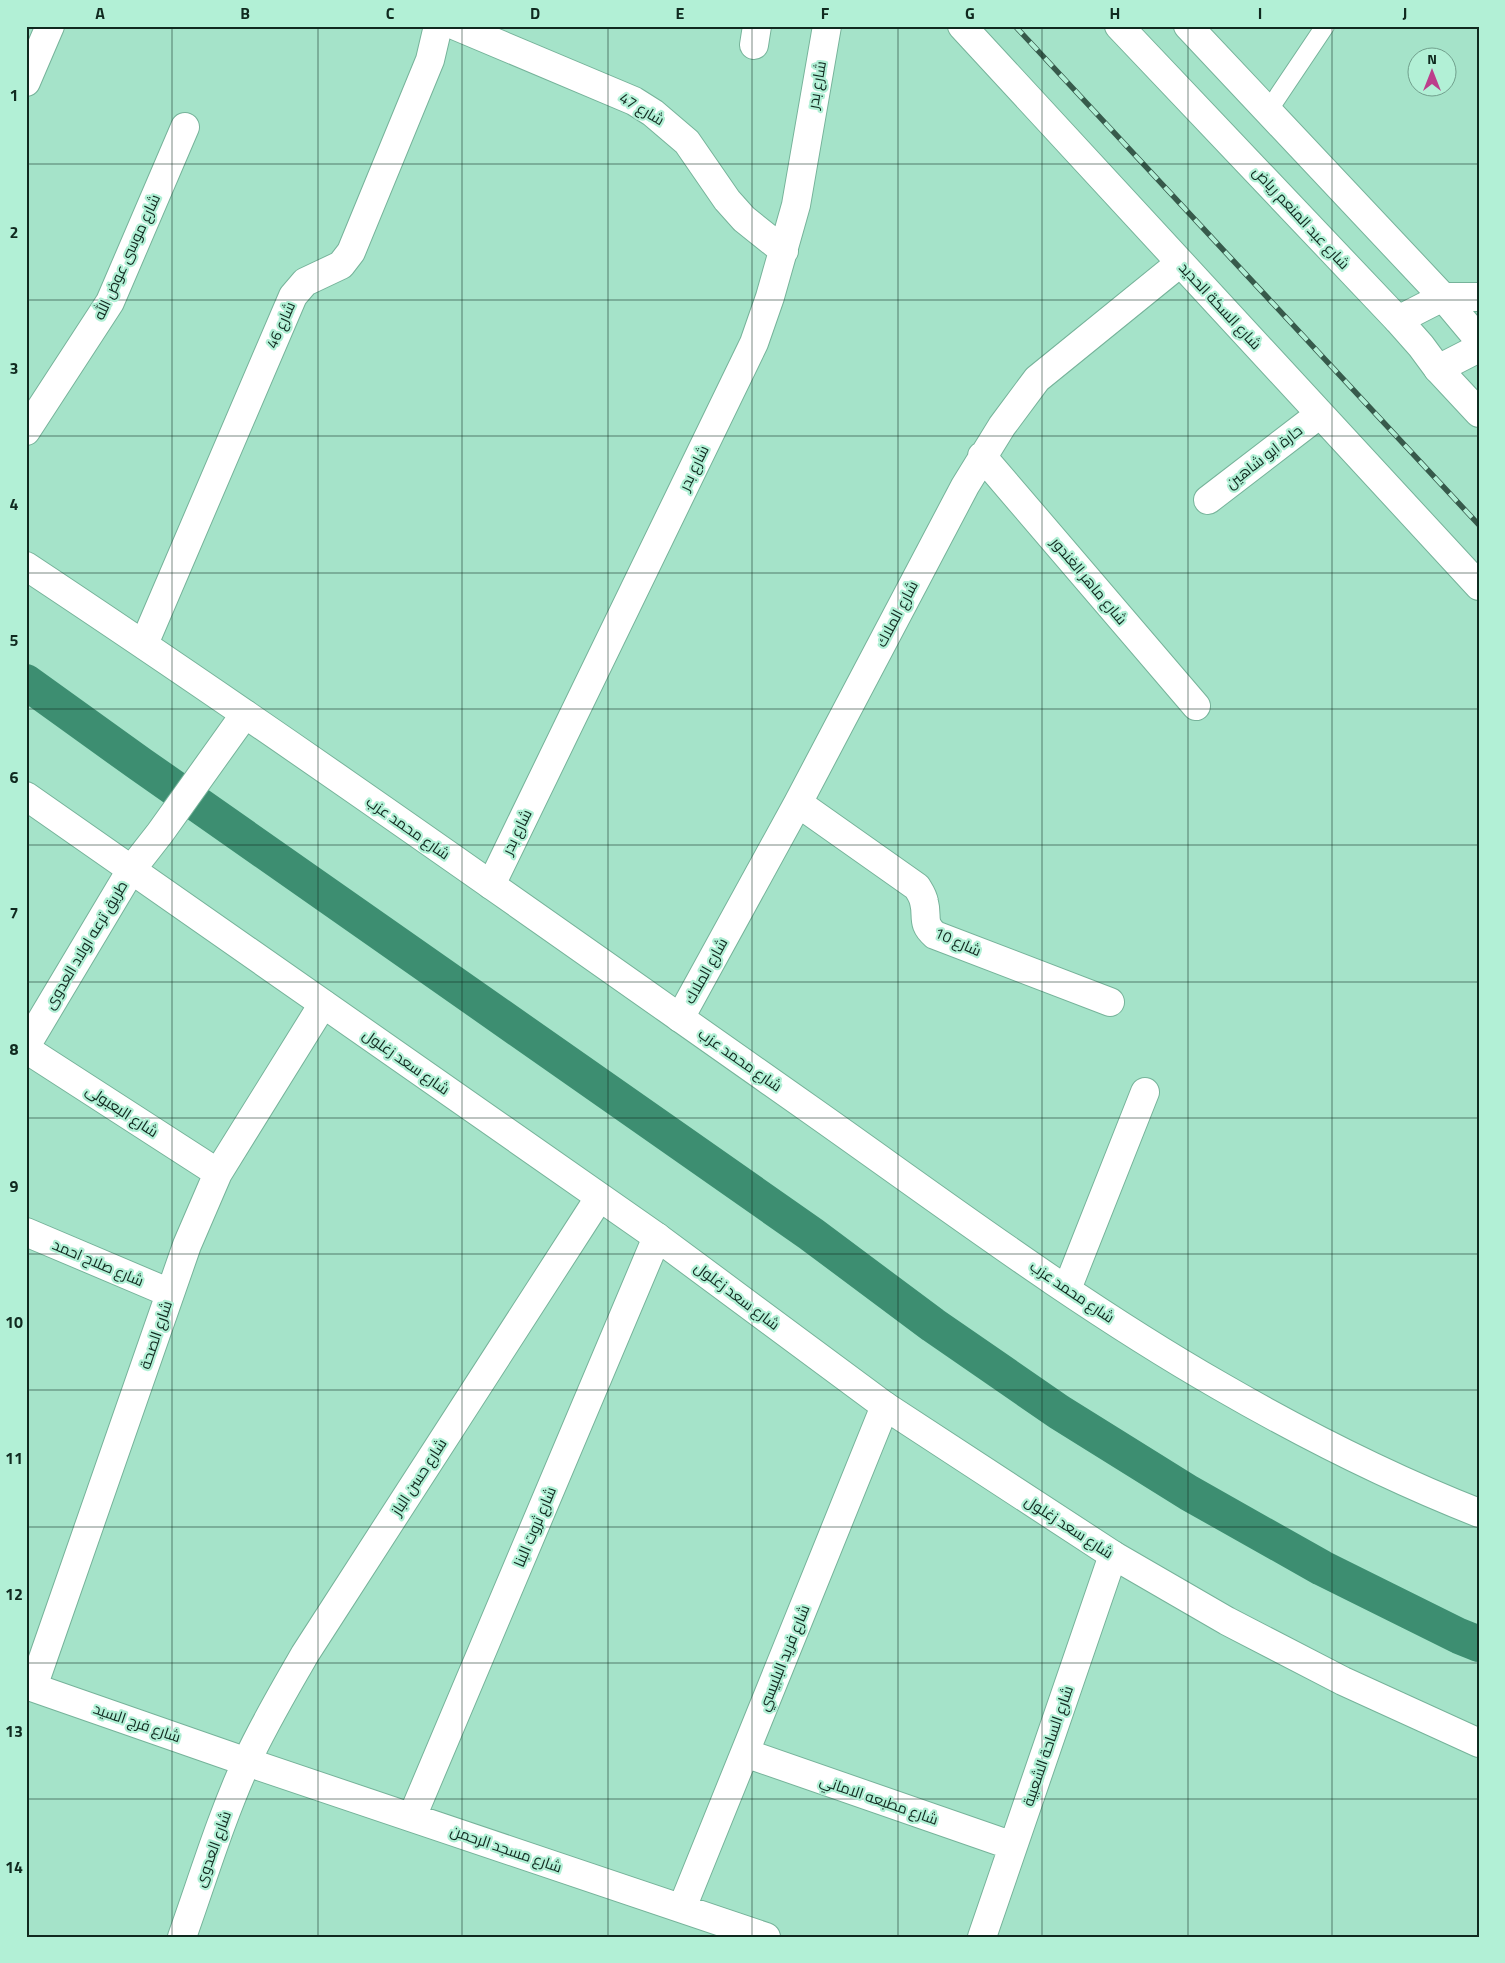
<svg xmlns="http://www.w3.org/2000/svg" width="1505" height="1963" font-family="'Titillium Web',Cairo,sans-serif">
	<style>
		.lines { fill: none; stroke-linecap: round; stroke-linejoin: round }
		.canal { stroke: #3d8e71; stroke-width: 36 }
		.service-casing { stroke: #76b39a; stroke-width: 20 }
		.minor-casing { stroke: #76b39a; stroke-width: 30 }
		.tertiary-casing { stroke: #76b39a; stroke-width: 30 }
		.secondary-casing { stroke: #76b39a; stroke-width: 30 }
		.service { stroke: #fff; stroke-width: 18 }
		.minor { stroke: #fff; stroke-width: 28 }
		.tertiary { stroke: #fff; stroke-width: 28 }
		.secondary { stroke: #fff; stroke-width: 28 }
		.rail-casing { stroke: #375a4b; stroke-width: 5.5 }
		.rail { stroke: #b2f0d6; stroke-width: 4; stroke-dasharray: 11; stroke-linecap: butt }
		.grid { fill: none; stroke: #10291f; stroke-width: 1; stroke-opacity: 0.55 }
		.labels { text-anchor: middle; stroke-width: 4.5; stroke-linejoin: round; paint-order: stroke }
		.street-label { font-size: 15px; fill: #10291f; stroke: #b2f0d6 }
		.neatline { fill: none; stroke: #10291f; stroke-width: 2 }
		.grid-label { font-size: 16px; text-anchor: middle; font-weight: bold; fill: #10291f }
	</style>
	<rect width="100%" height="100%" fill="#a5e3c9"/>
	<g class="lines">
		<path class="canal" d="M26 682 140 764 811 1234 933 1325 1059 1412 1189 1493 1322 1568 1459 1636 1479 1644"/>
		<g class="service-casing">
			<path id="service" d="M1268 111 1325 26"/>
		</g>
		<g class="minor-casing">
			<path id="minor" d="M456 26 634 101 653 113 687 142 727 200 744 219 784 251
				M962 26 1479 586
				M754 45 757 26
				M26 82 50 26
				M1398 320 1443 297H1479
				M1438 369 1479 348
				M26 431 110 302 185 127
				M982 456 1196 706
				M1208 500 1320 414
				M144 644 293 296 305 282 341 265 351 252 430 60 438 26
				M798 803 917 887C920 892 923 896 924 902 928 917 921 923 935 935L1110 1002
				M491 885 754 343 770 297 796 205 827 26
				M680 1018 798 803 965 486 1002 426 1037 379 1180 263
				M26 1049 218 1173
				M26 1232 170 1293
				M1067 1289 1145 1092
				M26 1685 247 1762 766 1937
				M33 1687 187 1245 218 1173 323 1004
				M745 1753 1013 1846
				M412 1817 657 1237
				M682 1908 885 1406
				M182 1937C203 1878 221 1818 247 1761 264 1724 285 1689 305 1654L599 1198
				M982 1937 1113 1555"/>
		</g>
		<g class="tertiary-casing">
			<path id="tertiary" d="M26 1046 131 870 160 833 245 714"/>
		</g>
		<g class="secondary-casing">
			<path id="secondary" d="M1119 26 1398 320 1421 346 1438 369 1479 413
				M1188 26 1443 297 1479 340
				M26 566C290 741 549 926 808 1108 943 1203 1077 1304 1220 1386 1303 1434 1390 1478 1479 1513
				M26 796 657 1237 885 1406 1113 1555 1227 1621 1343 1681 1479 1743"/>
		</g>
		<use href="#service" class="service"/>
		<use href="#minor" class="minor"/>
		<use href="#tertiary" class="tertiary"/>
		<use href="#secondary" class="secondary"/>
		<g class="rail-casing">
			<path id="rail" d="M1015 26 1479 525"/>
		</g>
		<use href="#rail" class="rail"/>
	</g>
	<path class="grid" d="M172 26V1937M318 26V1937M462 26V1937M608 26V1937M752 26V1937M898 26V1937M1042 26V1937M1188 26V1937M1332 26V1937M26 164H1479M26 300H1479M26 436H1479M26 573H1479M26 709H1479M26 845H1479M26 982H1479M26 1118H1479M26 1254H1479M26 1390H1479M26 1527H1479M26 1663H1479M26 1799H1479"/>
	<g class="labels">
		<g class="street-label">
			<text transform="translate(817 85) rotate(-80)" y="5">شارع بدر</text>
			<text transform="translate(642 109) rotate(31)" y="5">شارع 47</text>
			<text transform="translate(1301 218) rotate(47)" y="5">شارع عبد المنعم رياض</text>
			<text transform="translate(127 257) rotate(-65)" y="5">شارع موسى عوض الله</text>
			<text transform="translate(1220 306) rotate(47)" y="5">شارع السكة الحديد</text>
			<text transform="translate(281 325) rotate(-66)" y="5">شارع 46</text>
			<text transform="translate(1264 457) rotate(-38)" y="5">حارة ابو شاهين</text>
			<text transform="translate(694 468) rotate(-64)" y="5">شارع بدر</text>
			<text transform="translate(1089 581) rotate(50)" y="5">شارع ماهر الغندور</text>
			<text transform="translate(897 614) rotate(-62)" y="5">شارع الملاك</text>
			<text transform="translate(408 828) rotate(35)" y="5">شارع محمد عزب</text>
			<text transform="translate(517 832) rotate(-64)" y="5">شارع بدر</text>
			<text transform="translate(958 942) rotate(24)" y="5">شارع 10</text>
			<text transform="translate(86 945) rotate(-59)" y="5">طريق ترعه اولاد العدوى</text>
			<text transform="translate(706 971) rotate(-61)" y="5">شارع الملاك</text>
			<text transform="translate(740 1060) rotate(35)" y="5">شارع محمد عزب</text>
			<text transform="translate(406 1062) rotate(35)" y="5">شارع سعد زغلول</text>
			<text transform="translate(122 1111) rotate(33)" y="5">شارع البعبولى</text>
			<text transform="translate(98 1263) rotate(23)" y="5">شارع صلاح احمد</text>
			<text transform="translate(1072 1292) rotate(34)" y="5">شارع محمد عزب</text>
			<text transform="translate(737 1296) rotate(37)" y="5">شارع سعد زغلول</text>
			<text transform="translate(156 1335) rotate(-71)" y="5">شارع الصحة</text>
			<text transform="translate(419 1477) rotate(-57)" y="5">شارع حسن الباز</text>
			<text transform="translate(535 1527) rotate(-67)" y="5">شارع ثروت البنا</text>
			<text transform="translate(1069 1527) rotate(33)" y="5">شارع سعد زغلول</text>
			<text transform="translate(784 1658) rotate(-68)" y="5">شارع فريد البلبيسي</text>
			<text transform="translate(137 1723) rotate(19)" y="5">شارع فرج السيد</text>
			<text transform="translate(1048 1746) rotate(-71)" y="5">شارع الساحة الشعبية</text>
			<text transform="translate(879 1800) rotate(19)" y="5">شارع مطبعه الاماني</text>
			<text transform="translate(213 1849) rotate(-70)" y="5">شارع العدوى</text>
			<text transform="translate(506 1849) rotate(19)" y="5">شارع مسجد الرحمن</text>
		</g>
	</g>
	<rect width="1505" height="1963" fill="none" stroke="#b2f0d6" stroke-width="55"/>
	<g transform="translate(1432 72)"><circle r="24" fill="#b2f0d6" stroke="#71a08d"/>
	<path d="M0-4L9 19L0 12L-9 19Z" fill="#bc3e8b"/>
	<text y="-8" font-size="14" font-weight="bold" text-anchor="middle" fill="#10291f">N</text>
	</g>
	<rect x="28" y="28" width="1450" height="1908" class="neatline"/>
	<g class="grid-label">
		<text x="100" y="19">A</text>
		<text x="245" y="19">B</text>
		<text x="390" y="19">C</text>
		<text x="535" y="19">D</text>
		<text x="680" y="19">E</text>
		<text x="825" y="19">F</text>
		<text x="970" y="19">G</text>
		<text x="1115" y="19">H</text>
		<text x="1260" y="19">I</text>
		<text x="1405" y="19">J</text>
		<text x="14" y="101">1</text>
		<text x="14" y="238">2</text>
		<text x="14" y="374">3</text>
		<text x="14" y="510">4</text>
		<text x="14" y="646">5</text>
		<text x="14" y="783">6</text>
		<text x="14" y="919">7</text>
		<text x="14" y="1055">8</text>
		<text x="14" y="1192">9</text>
		<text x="14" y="1328">10</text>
		<text x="14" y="1464">11</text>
		<text x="14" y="1600">12</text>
		<text x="14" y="1737">13</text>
		<text x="14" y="1873">14</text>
	</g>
</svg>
